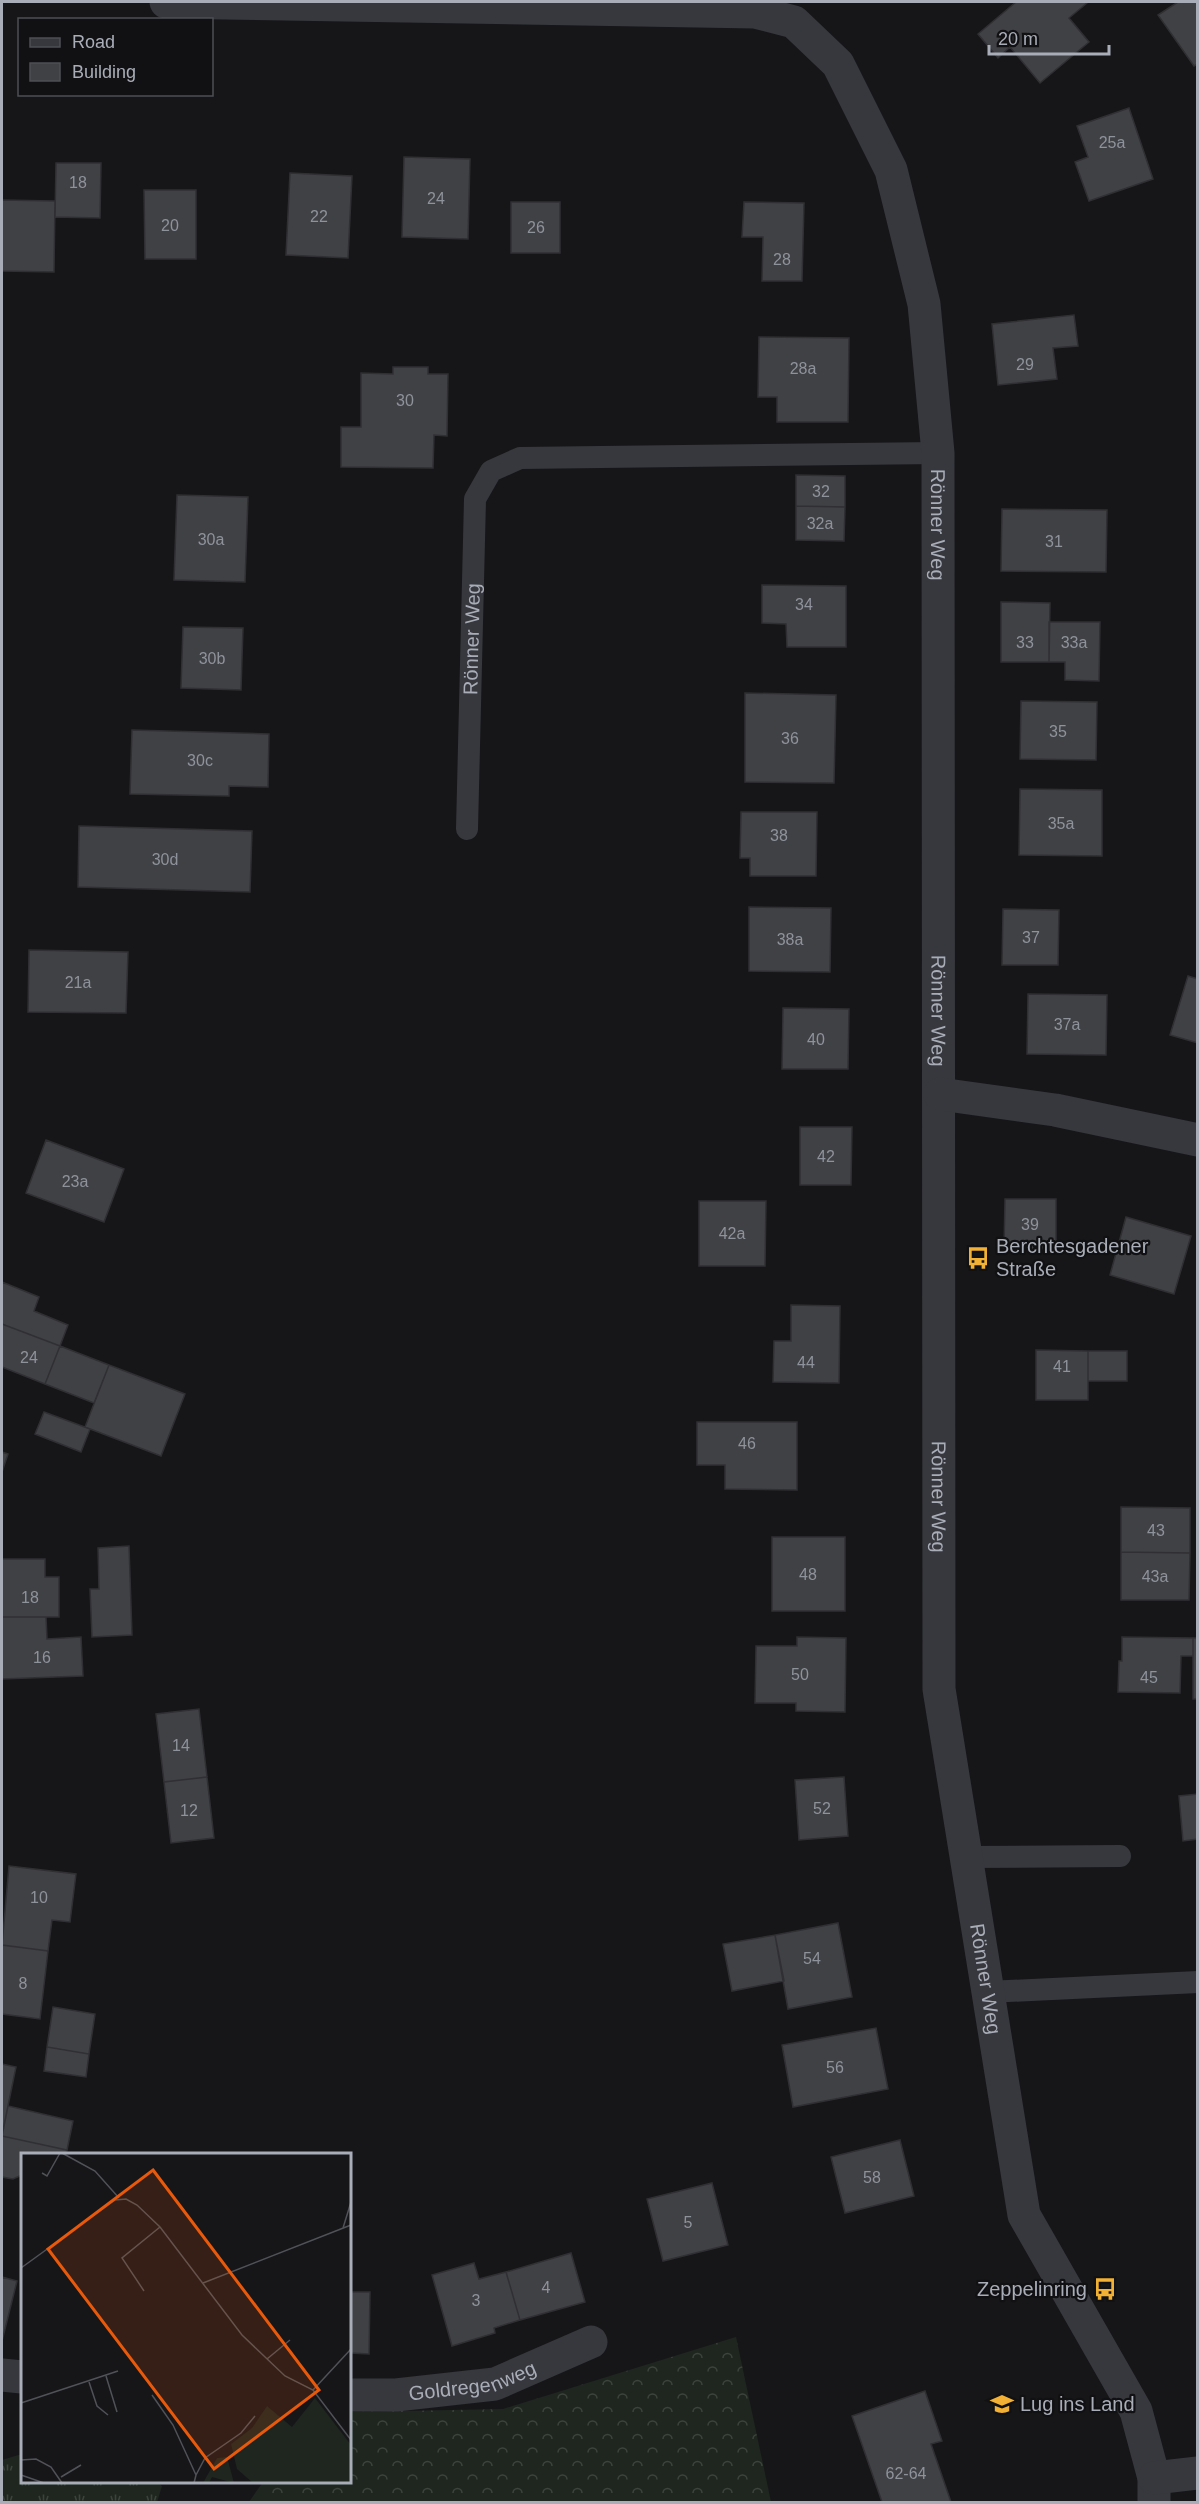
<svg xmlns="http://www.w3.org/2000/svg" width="1199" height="2504" font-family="Helvetica,sans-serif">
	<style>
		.grass { fill: url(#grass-tufts) }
		.forest { fill: url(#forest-crowns) }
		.building { fill: #404145; stroke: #303034; stroke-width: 1.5 }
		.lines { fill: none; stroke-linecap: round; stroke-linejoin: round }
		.lane { stroke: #37383d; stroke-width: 22 }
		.street { stroke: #37383d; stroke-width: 33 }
		.labels { text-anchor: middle; stroke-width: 4.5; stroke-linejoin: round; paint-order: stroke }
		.number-label { font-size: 16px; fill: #8e929b }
		.street-label { font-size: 20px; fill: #a8adb8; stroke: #111113 }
		.poi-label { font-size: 20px; fill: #a8adb8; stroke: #111113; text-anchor: start }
		.inset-road { fill: none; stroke: #505258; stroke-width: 1.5 }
		.view { fill: #e8590c; fill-opacity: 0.15; stroke: #e8590c; stroke-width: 3 }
		.inset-edge { fill: none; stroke: #a8adb8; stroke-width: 3 }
	</style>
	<defs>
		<pattern id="grass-tufts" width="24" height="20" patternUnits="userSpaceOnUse" patternTransform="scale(1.5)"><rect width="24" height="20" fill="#1e261f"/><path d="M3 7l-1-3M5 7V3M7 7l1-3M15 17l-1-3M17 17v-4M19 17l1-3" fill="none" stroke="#3c433d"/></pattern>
		<pattern id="forest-crowns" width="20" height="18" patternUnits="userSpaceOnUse" patternTransform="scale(1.5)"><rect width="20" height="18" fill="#1e261f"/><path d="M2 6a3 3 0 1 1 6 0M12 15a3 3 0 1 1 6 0" fill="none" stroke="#3c433d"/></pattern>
	</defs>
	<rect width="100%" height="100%" fill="#161618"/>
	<path class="grass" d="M22 2454V2482H156L162 2486 157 2502H2V2460Z"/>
	<path class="forest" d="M736 2337 771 2502H249L263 2482H350V2412L503 2409Z"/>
	<path class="building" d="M1016 2H1085L1087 3 1069 18 1089 42 1040 83 1010 47 998 58 978 34Z
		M1178 2H1198V64L1194 66 1158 15Z
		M1129 108 1153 179 1089 201 1075 162 1088 157 1077 126Z
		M404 157 470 159 468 239 402 237Z
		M56 163H101L100 218 55 217Z
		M290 173 352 176 348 258 286 255Z
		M144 190H196V259H145Z
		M2 200 55 201 54 272 2 271Z
		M511 202H560V253H511Z
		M744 202 804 203 802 281H762L763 237H742Z
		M1074 315 1078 346 1053 348 1057 379 998 385 992 324Z
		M759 337 849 338 848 422H777V397H758Z
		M393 367H428V374H448L447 436 434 435 433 468 341 467V427H361V373L393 374Z
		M796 475 845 476V507L796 506Z
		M177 495 248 497 245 582 174 580Z
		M796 506 845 507 844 541 796 540Z
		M1002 509 1107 510 1106 572 1001 571Z
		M762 585 846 586V647H787L786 624 762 623Z
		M1001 602 1050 603 1049 662H1001Z
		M1049 622H1100L1099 681 1065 680V662H1049Z
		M183 627 243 628 241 690 181 688Z
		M745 693 836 695 834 783 745 782Z
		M1021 701 1097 702 1096 760 1020 759Z
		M132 730 269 734 268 787 229 786V796L130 794Z
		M1020 789 1102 790V856L1019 855Z
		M741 812H817L816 876H750V858H740Z
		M79 826 252 831 250 892 78 887Z
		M749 907 831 908 830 972 749 971Z
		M1003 909 1059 910 1058 965H1002Z
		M29 950 128 952 126 1013 28 1012Z
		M1188 976 1198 979V1043L1170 1035Z
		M1028 994 1107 995 1106 1055 1027 1054Z
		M783 1008 849 1009 848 1069H782Z
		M800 1127H852L851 1185H800Z
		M46 1140 124 1169 104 1222 26 1193Z
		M1005 1199H1056V1249L1004 1248Z
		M699 1201H766L765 1266H699Z
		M1126 1217 1191 1236 1174 1294 1110 1275Z
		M2 1282 39 1297 34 1311 68 1325 60 1346 2 1324Z
		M791 1305 840 1306 839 1383 773 1382 774 1341H791Z
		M2 1324 60 1346 45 1384 2 1367Z
		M60 1346 109 1365 94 1403 45 1384Z
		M1036 1350 1088 1351V1400H1036Z
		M1088 1351H1127V1381H1088Z
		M109 1365 185 1394 161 1456 85 1427Z
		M44 1412 90 1429 81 1452 35 1434Z
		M697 1422H797V1490L725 1489V1465H697Z
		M2 1452 8 1454 2 1472Z
		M1121 1507 1190 1508V1553L1121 1552Z
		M772 1537H845V1611H772Z
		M129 1546 132 1635 92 1637 90 1589H99L98 1548Z
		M1121 1552 1190 1553 1189 1600H1121Z
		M2 1559H45V1577H59V1617H2Z
		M2 1617H46L47 1639 81 1637 83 1676 2 1679Z
		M797 1637 846 1638 845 1712 796 1711V1703H755L756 1646H797Z
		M1122 1637 1193 1638V1656H1181L1180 1693 1118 1692 1119 1661H1122Z
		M1193 1638H1198V1699H1193Z
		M199 1709 207 1777 164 1782 156 1714Z
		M207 1777 214 1838 171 1843 164 1782Z
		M844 1777 848 1836 799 1840 795 1780Z
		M1198 1794V1839L1183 1841 1179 1796Z
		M9 1866 76 1874 70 1922 52 1920 48 1951 2 1945Z
		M838 1923 852 1997 788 2009 775 1935Z
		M775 1935 784 1981 732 1991 723 1944Z
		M2 1945 48 1951 40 2019 2 2014Z
		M53 2007 95 2014 89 2054 47 2047Z
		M876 2028 888 2089 793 2107 782 2045Z
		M47 2047 89 2054 86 2077 44 2071Z
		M2 2064 16 2067 2 2135Z
		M8 2106 73 2121 67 2150 2 2136Z
		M2 2136 67 2150 66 2154H22V2175L13 2179 2 2177Z
		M900 2140 914 2196 845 2213 831 2157Z
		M712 2183 728 2245 663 2261 647 2199Z
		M571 2253 585 2302 520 2320 506 2272Z
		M474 2263 479 2279 506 2272 520 2320 494 2328 495 2333 452 2346 432 2275Z
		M2 2277 17 2281 2 2341Z
		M350 2292H370L369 2354 350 2353Z
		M925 2391 942 2441 931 2444 951 2502H882L852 2416Z"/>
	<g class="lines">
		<g class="lane">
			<path id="s1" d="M467 829 475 499 491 471 520 458 938 453"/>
			<path d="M966 1857 1120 1856"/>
			<path d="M988 1992 1198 1982"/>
		</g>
		<g class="street">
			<path id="s2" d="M166 2 755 12 794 22 838 64 891 170 924 304 938 453 939 1689 1024 2215 1136 2411 1154 2478V2502"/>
			<path d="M940 1094 1055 1110 1198 1140"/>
			<path d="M2 2375 22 2377"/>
			<path id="s3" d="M350 2395H396L495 2384 591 2342"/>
			<path d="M1154 2478 1198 2473"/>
		</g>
	</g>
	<defs>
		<g id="bus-bare" transform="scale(1.8)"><path d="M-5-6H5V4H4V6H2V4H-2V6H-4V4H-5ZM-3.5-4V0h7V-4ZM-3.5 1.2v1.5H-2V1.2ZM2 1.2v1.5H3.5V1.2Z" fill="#f2b134" stroke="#111113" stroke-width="2.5" paint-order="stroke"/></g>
		<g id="school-bare" transform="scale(1.8)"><path d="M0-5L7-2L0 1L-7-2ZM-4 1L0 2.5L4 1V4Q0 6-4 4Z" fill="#f2b134" stroke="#111113" stroke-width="2.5" paint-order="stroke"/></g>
	</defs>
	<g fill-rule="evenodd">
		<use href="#bus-bare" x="978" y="1258"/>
		<use href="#bus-bare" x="1105" y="2289"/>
		<use href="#school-bare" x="1002" y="2404"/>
	</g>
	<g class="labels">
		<g class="number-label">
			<text x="1112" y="148">25a</text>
			<text x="78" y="188">18</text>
			<text x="436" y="204">24</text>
			<text x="319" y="222">22</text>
			<text x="170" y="231">20</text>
			<text x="536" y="233">26</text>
			<text x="782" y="265">28</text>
			<text x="1025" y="370">29</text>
			<text x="803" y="374">28a</text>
			<text x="405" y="406">30</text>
			<text x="821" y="497">32</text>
			<text x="820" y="529">32a</text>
			<text x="211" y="545">30a</text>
			<text x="1054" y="547">31</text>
			<text x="804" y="610">34</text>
			<text x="1025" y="648">33</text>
			<text x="1074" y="648">33a</text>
			<text x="212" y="664">30b</text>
			<text x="1058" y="737">35</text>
			<text x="790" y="744">36</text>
			<text x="200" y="766">30c</text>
			<text x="1061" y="829">35a</text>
			<text x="779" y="841">38</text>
			<text x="165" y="865">30d</text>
			<text x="1031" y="943">37</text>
			<text x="790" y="945">38a</text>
			<text x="78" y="988">21a</text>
			<text x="1067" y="1030">37a</text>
			<text x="816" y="1045">40</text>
			<text x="826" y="1162">42</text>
			<text x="75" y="1187">23a</text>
			<text x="1030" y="1230">39</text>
			<text x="732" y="1239">42a</text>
			<text x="29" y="1363">24</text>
			<text x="806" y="1368">44</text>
			<text x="1062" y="1372">41</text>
			<text x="747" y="1449">46</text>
			<text x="1156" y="1536">43</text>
			<text x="808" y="1580">48</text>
			<text x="1155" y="1582">43a</text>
			<text x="30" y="1603">18</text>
			<text x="42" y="1663">16</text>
			<text x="800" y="1680">50</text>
			<text x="1149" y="1683">45</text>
			<text x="181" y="1751">14</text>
			<text x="822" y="1814">52</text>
			<text x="189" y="1816">12</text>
			<text x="39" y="1903">10</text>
			<text x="812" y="1964">54</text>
			<text x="23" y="1989">8</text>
			<text x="835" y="2073">56</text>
			<text x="872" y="2183">58</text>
			<text x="688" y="2228">5</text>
			<text x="546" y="2293">4</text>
			<text x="476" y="2306">3</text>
			<text x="906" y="2479">62-64</text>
		</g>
		<g class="street-label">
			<text dy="7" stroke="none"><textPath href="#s2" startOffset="1168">Rönner Weg</textPath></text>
			<text dy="7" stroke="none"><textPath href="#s1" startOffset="190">Rönner Weg</textPath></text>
			<text dy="7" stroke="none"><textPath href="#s2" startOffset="1654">Rönner Weg</textPath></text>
			<text dy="7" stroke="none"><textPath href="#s2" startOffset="2140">Rönner Weg</textPath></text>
			<text dy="7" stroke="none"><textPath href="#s2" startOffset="2626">Rönner Weg</textPath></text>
			<text dy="7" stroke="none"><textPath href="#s3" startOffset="124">Goldregenweg</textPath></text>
		</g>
		<g class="poi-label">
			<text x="996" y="1253">Berchtesgadener<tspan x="996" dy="23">Straße</tspan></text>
			<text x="1087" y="2296" text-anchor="end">Zeppelinring</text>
			<text x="1020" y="2411">Lug ins Land</text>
		</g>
	</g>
	<g transform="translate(21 2153)">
		<rect width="330" height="330" fill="#161618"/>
		<path d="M206 304 213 330 191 324 188 330H182L196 305Z" fill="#1e261f"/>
		<path d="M294 245 330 292V330H232L216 316 210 291 231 275 246 253 271 274Z" fill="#1e261f"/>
		<path class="inset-road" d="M41 0 74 18 98 45M21 20 26 23 39 0M322 75 330 49M0 115 94 47 105 46 116 52 139 74 221 182 264 223 292 237 330 287M182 130 330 72M123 138 101 105 139 74M246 206 269 187M85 223 96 259M68 229 76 253 87 262M292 237 330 196M131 242 152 272 175 322 173 330M0 250 97 218M0 307 15 306 30 314 41 330M0 322 23 330M175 322 184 305 220 280 234 263M40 324 60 312"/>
		<path class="view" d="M132 17 298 237 193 316 27 96Z"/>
		<rect width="330" height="330" class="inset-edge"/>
	</g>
	<rect width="1199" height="2504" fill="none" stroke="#a8adb8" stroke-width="6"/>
	<rect x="18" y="18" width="195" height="78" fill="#111113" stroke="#4d4f55" stroke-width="1.5"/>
	<rect x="30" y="38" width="30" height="9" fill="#37383d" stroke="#4d4f55" stroke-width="1.5"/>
	<text x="72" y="48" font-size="18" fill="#a8adb8">Road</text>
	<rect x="30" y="63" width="30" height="18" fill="#404145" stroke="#4d4f55" stroke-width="1.5"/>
	<text x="72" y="78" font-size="18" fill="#a8adb8">Building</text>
	<path d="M989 45v9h120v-9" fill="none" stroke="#a8adb8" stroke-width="3"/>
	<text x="998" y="45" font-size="18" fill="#a8adb8" stroke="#111113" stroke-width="4.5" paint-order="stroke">20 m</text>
</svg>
